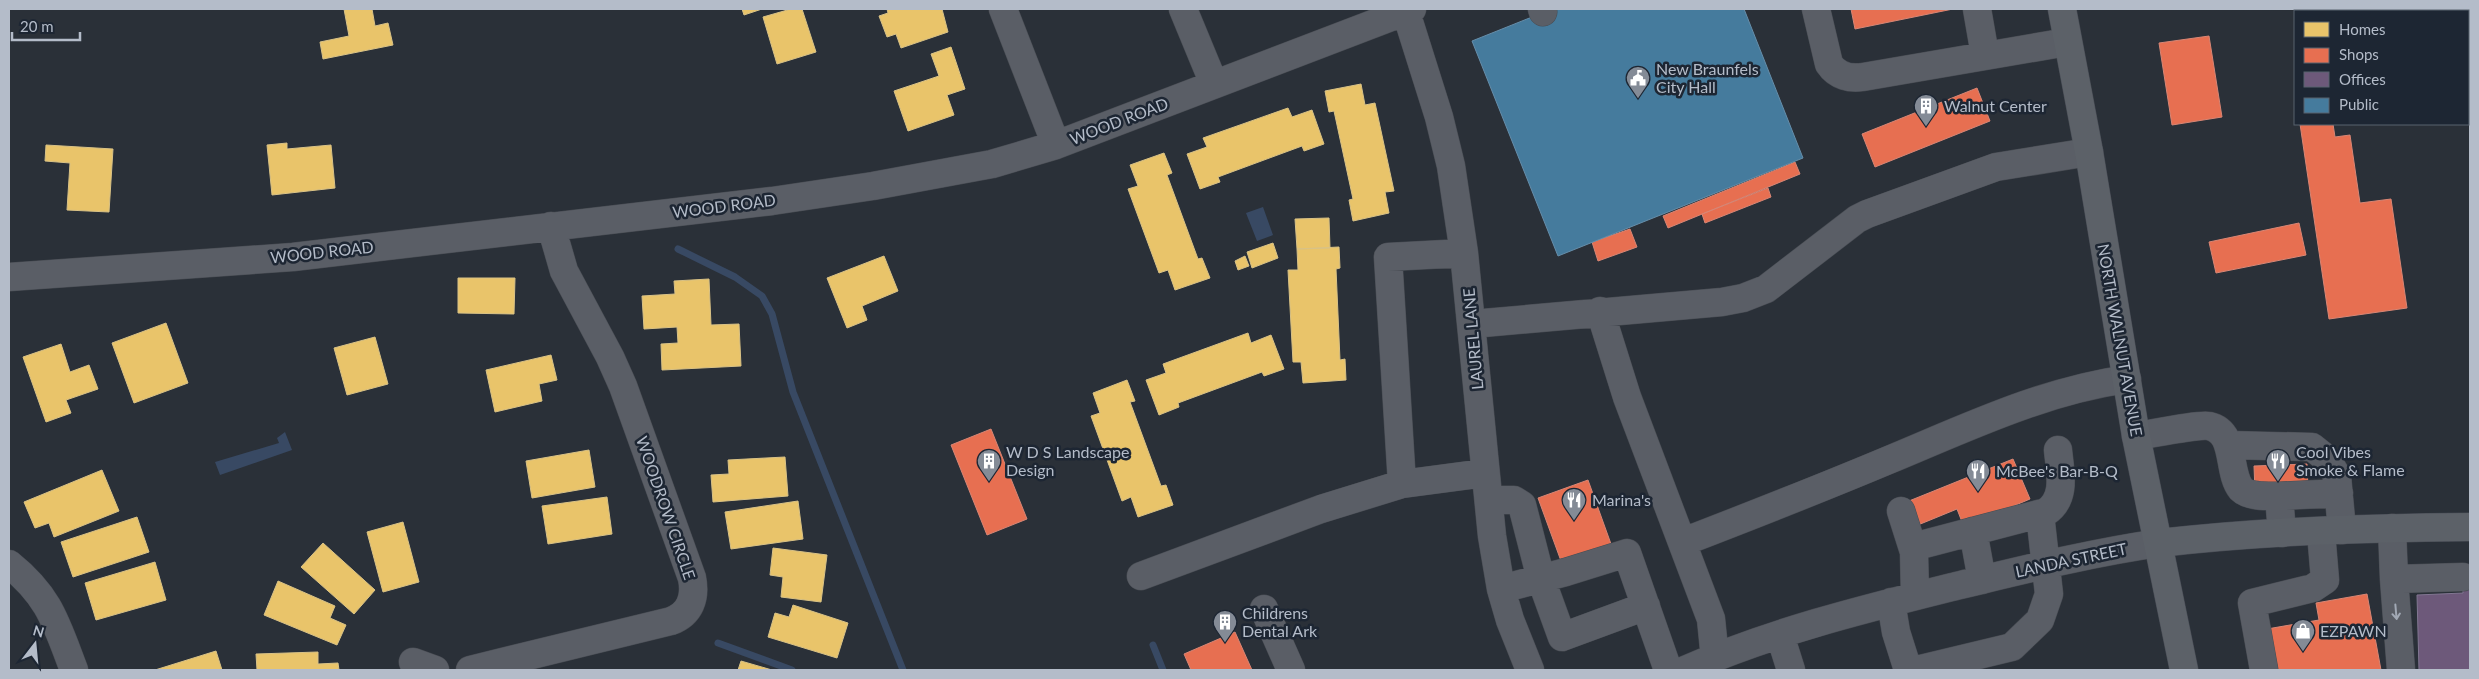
<svg xmlns="http://www.w3.org/2000/svg" width="2479" height="679" font-family="Lato,sans-serif">
	<style>
		.water { fill: #384963 }
		.homes { fill: #e9c46a; stroke: #d9c286 }
		.shops { fill: #e76f51; stroke: #d88675 }
		.offices { fill: #6d597a; stroke: #827792 }
		.public { fill: #457b9d; stroke: #668eaa }
		.lines { fill: none; stroke-linecap: round; stroke-linejoin: round }
		.stream { stroke: #384963; stroke-width: 7 }
		.minor-casing { stroke: #484c53; stroke-width: 29 }
		.major-casing { stroke: #484c55; stroke-width: 29 }
		.minor { stroke: #5a5e66; stroke-width: 28 }
		.major { stroke: #5c6168; stroke-width: 28 }
		.oneway { stroke: #a2a9b5 }
		.labels { text-anchor: middle; stroke-width: 5; stroke-linejoin: round; paint-order: stroke }
		.poi-label { font-size: 16px; fill: #b4bcc9; stroke: #1d2633; text-anchor: start }
		.street-label { font-size: 16px; fill: #b4bcc9; stroke: #1d2633 }
	</style>
	<rect width="100%" height="100%" fill="#2a3038"/>
	<path class="water" d="M1263 207 1273 235 1257 241 1246 213Z
		M285 432 292 450 220 475 215 462 279 443 277 438Z"/>
	<path class="homes" d="M344 9H372L375 26 388 23 393 45 323 59 320 42 349 36Z
		M742 9H762L744 15Z
		M791 9H802L816 52 777 64 763 17Z
		M887 9H942L948 32 901 48 896 34 887 37 879 16 888 13Z
		M951 47 965 89 947 95 954 115 908 131 894 91 939 76 931 54Z
		M1361 84 1365 105 1375 103 1394 191 1385 192 1389 213 1353 221 1349 200 1353 199 1334 111 1329 112 1325 91Z
		M1288 108 1292 117 1312 110 1324 144 1304 151 1302 146 1218 177 1220 182 1200 189 1187 154 1207 147 1203 138Z
		M287 143V149L331 145 335 188 272 195 267 145Z
		M46 145 113 149 109 212 67 210 70 163 45 161Z
		M1164 153 1172 173 1167 175 1198 259 1202 258 1210 278 1175 290 1168 270 1159 273 1128 189 1138 186 1130 165Z
		M1329 218 1330 248 1297 249 1295 219Z
		M1273 243 1278 258 1252 268 1247 252Z
		M1339 247 1340 268 1336 269 1340 360 1345 359 1346 380 1303 383 1301 362H1293L1288 270H1298L1297 249Z
		M884 256 898 291 862 306 867 320 847 328 827 278Z
		M1245 256 1249 266 1238 270 1235 261Z
		M458 278H515L514 314 458 313Z
		M709 279 711 325 739 324 741 366 662 370 661 344 678 343 677 327 644 329 642 296 675 294 674 281Z
		M166 323 188 383 134 403 112 343Z
		M1248 333 1251 343 1271 335 1284 369 1264 376 1262 372 1178 403 1179 407 1159 415 1146 380 1166 373 1163 364Z
		M375 337 388 384 347 395 334 348Z
		M61 344 70 372 89 365 98 389 66 400 71 413 46 422 23 357Z
		M551 355 557 380 539 384 542 401 495 412 486 370Z
		M1127 380 1135 401 1130 402 1161 486 1166 485 1173 505 1138 517 1131 497 1122 501 1091 416 1100 413 1093 393Z
		M589 450 595 487 532 498 526 461Z
		M785 457 788 496 713 502 711 475 729 474 728 460Z
		M102 470 119 511 54 537 49 523 35 528 24 502Z
		M607 497 612 534 548 544 542 506Z
		M798 501 803 539 731 549 725 512Z
		M137 517 149 552 73 577 61 542Z
		M403 522 419 582 383 592 367 532Z
		M323 543 375 590 354 614 301 567Z
		M773 548 827 555 821 602 781 597 783 577 770 575Z
		M155 562 166 600 96 620 85 583Z
		M278 581 335 606 330 618 346 625 337 645 264 615Z
		M793 605 848 623 837 658 768 637 775 613 789 617Z
		M216 651 222 670H155Z
		M318 652V664L338 663 339 670H257L256 654Z
		M741 661 772 670H738Z"/>
	<path class="shops" d="M1851 9H1953L1855 29Z
		M2209 36 2222 117 2172 125 2159 43Z
		M1977 88 1990 121 1875 167 1862 134Z
		M2300 124H2333L2335 137 2350 135 2360 203 2391 199 2407 308 2329 319Z
		M1795 162 1800 174 1668 228 1663 216Z
		M1768 188 1771 197 1705 223 1702 214Z
		M2299 223 2306 255 2216 273 2209 242Z
		M1630 229 1637 247 1598 261 1592 242Z
		M991 429 1027 519 987 535 951 445Z
		M2013 459 2030 499 1964 527 1957 509 1913 527 1904 503Z
		M2307 464 2308 489 2255 491 2254 466Z
		M1588 480 1611 544 1561 561 1538 498Z
		M2367 594 2381 670H2275L2267 629 2319 620 2316 603Z
		M1235 632 1252 670H1191L1184 654Z"/>
	<path class="offices" d="M2462 572H2470V670H2419L2417 595 2463 593Z"/>
	<path class="public" d="M1552 9H1744L1803 158 1558 256 1472 41Z"/>
	<g class="lines">
		<path class="stream" d="M678 249 735 277 762 296 772 314 793 392 903 670
			M718 643 792 670
			M1153 645 1163 670"/>
		<g class="minor-casing">
			<path id="minor" d="M1003 9 1056 145
				M1183 9 1214 84
				M1405 9 1439 117 1451 166 1464 253 1492 536 1501 589 1510 620 1530 670
				M1542 9 1543 12
				M1816 9 1829 64C1837 76 1850 79 1863 77L2067 42
				M1977 9 1985 55
				M9 277 293 257 772 201 873 186 992 164 1056 145 1412 9
				M1600 311 1627 397 1711 619 1715 659
				M1472 324 1722 302 1743 298 1766 289 1857 219 1867 214 1996 167 2089 152
				M2136 436C2151 434 2198 424 2209 426 2237 432 2227 472 2241 489 2249 497 2268 496 2279 496L2282 533
				M2229 445 2312 447 2327 459 2337 476 2342 530
				M1402 484 1388 257 1464 253
				M2279 496 2339 493
				M1489 500H1514L1522 505 1541 579 1562 637 1646 606
				M1901 511 1914 552 1915 596
				M2392 528 2394 579 2401 670
				M1973 531 1982 580
				M1683 542C1753 515 1822 488 1891 459 1968 427 2043 391 2127 379
				M1913 547 2046 512C2067 498 2060 472 2058 450
				M9 564C50 597 56 623 74 670
				M1141 576 1321 509 1402 484 1485 473
				M2394 579 2463 577
				M1501 589 1566 572 1627 553 1668 670
				M1891 602 1896 632 1908 670
				M1264 609 1291 670
				M1780 635 1791 670
				M413 662 435 670
				M470 670 671 621C690 614 696 598 692 578L623 386 610 357 564 271 551 226
				M1685 670C1771 632 1864 609 1956 586 2023 570 2090 553 2159 543
				M1916 670 2012 647 2040 620 2049 594 2040 514
				M2264 670 2252 603 2313 588 2325 580 2321 532"/>
		</g>
		<g class="major-casing">
			<path id="major" d="M2062 9 2089 152 2136 436 2184 670
				M2159 543C2262 531 2366 528 2470 527"/>
		</g>
		<use href="#minor" class="minor"/>
		<use href="#major" class="major"/>
	</g>
	<defs><path id="oneway-shaft" d="M-6 0H5M1.5-3L5.5 0L1.5 3" fill="none" stroke-width="1.6" stroke-linecap="round" stroke-linejoin="round" transform="scale(1.25)"/></defs>
	<use class="oneway" href="#oneway-shaft" transform="translate(2396 612) rotate(85)"/>
	<defs>
		<g id="civic-pin" transform="scale(1.25)"><path d="M0 17L-7.5 6A9.5 9.5 0 1 1 7.5 6Z" fill="#848b96" stroke="#1d2633"/><path d="M-.6-6.5H3V-4.5H.6V-3L4-1V1h2V6H-6V1h2V-1L-.6-3ZM-1.2 2.5V6h2.4V2.5Z" fill="#fff"/></g>
		<g id="building-pin" transform="scale(1.25)"><path d="M0 17L-7.5 6A9.5 9.5 0 1 1 7.5 6Z" fill="#848b96" stroke="#1d2633"/><path d="M-4-6H4V6H1V3H-1V6H-4ZM-2.5-4.3h1.7v1.8h-1.7ZM.8-4.3h1.7v1.8H.8ZM-2.5-1h1.7V.8h-1.7ZM.8-1h1.7V.8H.8Z" fill="#fff"/></g>
		<g id="restaurant-pin" transform="scale(1.25)"><path d="M0 17L-7.5 6A9.5 9.5 0 1 1 7.5 6Z" fill="#848b96" stroke="#1d2633"/><path d="M-5-6h1v4h1v-4h1v4h1v-4h1v5L-1.5 .5V6h-2V.5L-5-1ZM5-6V6H3V1.5H1.5Q1.5-4 5-6Z" fill="#fff"/></g>
		<g id="shop-pin" transform="scale(1.25)"><path d="M0 17L-7.5 6A9.5 9.5 0 1 1 7.5 6Z" fill="#848b96" stroke="#1d2633"/><path d="M-5-2.5h2.3a2.7 3.5 0 0 1 5.4 0H5L5.5 6h-11ZM-1.5-2.5h3a1.5 2.3 0 0 0-3 0Z" fill="#fff"/></g>
	</defs>
	<g fill-rule="evenodd">
		<use href="#civic-pin" x="1638" y="78"/>
		<use href="#building-pin" x="1926" y="106"/>
		<use href="#building-pin" x="989" y="461"/>
		<use href="#restaurant-pin" x="2278" y="461"/>
		<use href="#restaurant-pin" x="1978" y="471"/>
		<use href="#restaurant-pin" x="1574" y="500"/>
		<use href="#building-pin" x="1225" y="622"/>
		<use href="#shop-pin" x="2303" y="631"/>
	</g>
	<g class="labels">
		<g class="poi-label">
			<text x="1656" y="75">New Braunfels<tspan x="1656" dy="18">City Hall</tspan></text>
			<text x="1944" y="112">Walnut Center</text>
			<text x="1006" y="458">W D S Landscape<tspan x="1006" dy="18">Design</tspan></text>
			<text x="2296" y="458">Cool Vibes<tspan x="2296" dy="18">Smoke &amp; Flame</tspan></text>
			<text x="1996" y="477">McBee's Bar-B-Q</text>
			<text x="1592" y="506">Marina's</text>
			<text x="1242" y="619">Childrens<tspan x="1242" dy="18">Dental Ark</tspan></text>
			<text x="2320" y="637">EZPAWN</text>
		</g>
		<g class="street-label">
			<text transform="translate(1119 121) rotate(-21)" y="6">WOOD ROAD</text>
			<text transform="translate(724 206) rotate(-7)" y="6">WOOD ROAD</text>
			<text transform="translate(322 252) rotate(-6)" y="6">WOOD ROAD</text>
			<text transform="translate(1473 339) rotate(-95)" y="6">LAUREL LANE</text>
			<text transform="translate(2120 340) rotate(80)" y="6">NORTH WALNUT AVENUE</text>
			<text transform="translate(666 508) rotate(71)" y="6">WOODROW CIRCLE</text>
			<text transform="translate(2071 560) rotate(-12)" y="6">LANDA STREET</text>
		</g>
	</g>
	<rect width="2479" height="679" fill="none" stroke="#b4bcc9" stroke-width="20"/>
	<rect x="2294" y="10" width="175" height="115" fill="#1d2633" stroke="#59626f"/>
	<rect x="2304" y="22" width="25" height="15" fill="#e9c46a" stroke="#59626f"/>
	<text x="2339" y="35" font-size="15" fill="#b4bcc9">Homes</text>
	<rect x="2304" y="48" width="25" height="15" fill="#e76f51" stroke="#59626f"/>
	<text x="2339" y="60" font-size="15" fill="#b4bcc9">Shops</text>
	<rect x="2304" y="72" width="25" height="15" fill="#6d597a" stroke="#59626f"/>
	<text x="2339" y="85" font-size="15" fill="#b4bcc9">Offices</text>
	<rect x="2304" y="98" width="25" height="15" fill="#457b9d" stroke="#59626f"/>
	<text x="2339" y="110" font-size="15" fill="#b4bcc9">Public</text>
	<g transform="translate(35 644) rotate(16)" stroke="#1d2633" stroke-width="4" paint-order="stroke">
	<path d="M0-4L9 19L0 12L-9 19Z" fill="#b4bcc9"/>
	<text y="-8" font-size="14" font-weight="bold" text-anchor="middle" fill="#b4bcc9">N</text>
	</g>
	<path d="M12 32v8h68v-8" fill="none" stroke="#b4bcc9" stroke-width="2.5"/>
	<text x="20" y="32" font-size="15" fill="#b4bcc9" stroke="#1d2633" stroke-width="4" paint-order="stroke">20 m</text>
</svg>
